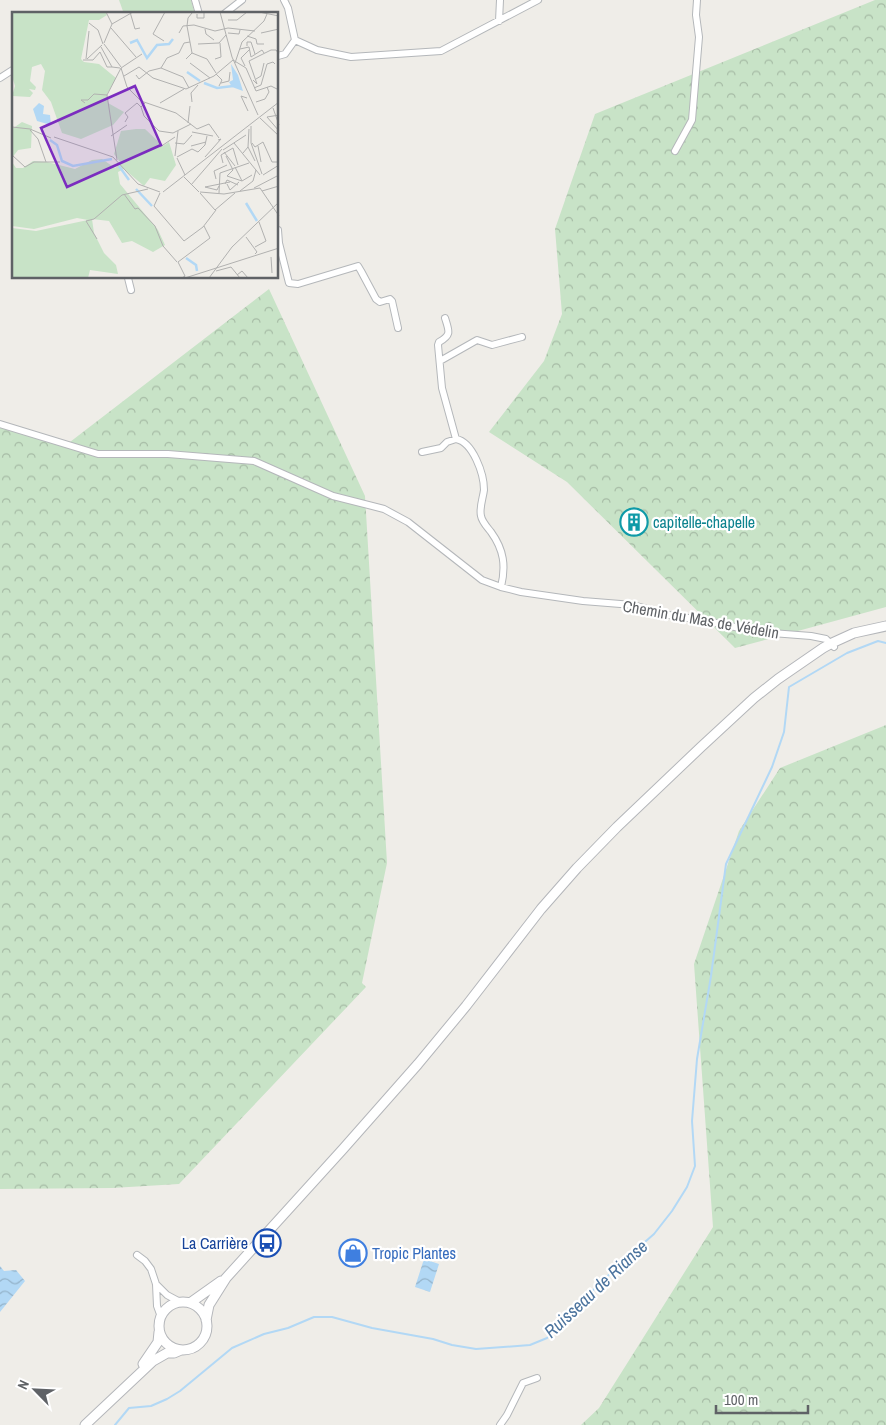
<svg xmlns="http://www.w3.org/2000/svg" width="886" height="1425" font-family="'Archivo Narrow',sans-serif">
	<style>
		.grass { fill: #c8e3c7 }
		.forest { fill: url(#forest-crowns) }
		.water { fill: url(#water-waves) }
		.lines { fill: none; stroke-linecap: round; stroke-linejoin: round }
		.stream { stroke: #b2d8f5; stroke-width: 2 }
		.minor-casing { stroke: #b4b7ba; stroke-width: 8 }
		.secondary-casing { stroke: #b4b6ba; stroke-width: 11 }
		.minor { stroke: #fff; stroke-width: 6 }
		.secondary { stroke: #fff; stroke-width: 9 }
		.labels { text-anchor: middle; stroke-width: 4.5; stroke-linejoin: round; paint-order: stroke }
		.culture-label { font-size: 16px; fill: #0d838f; stroke: #fff; text-anchor: start }
		.street-label { font-size: 16px; fill: #5f6266; stroke: #fff }
		.transit-label { font-size: 16px; fill: #164399; stroke: #fff; text-anchor: end }
		.shop-label { font-size: 16px; fill: #366cbe; stroke: #fff; text-anchor: start }
		.water-label { font-size: 18px; font-style: italic; fill: #4c749e; stroke: #fff }
		.inset-river { fill: none; stroke: #b2d8f5; stroke-width: 2.5 }
		.inset-road { fill: none; stroke: #b1b1b0; stroke-width: 1 }
		.view { fill: #7b2cbf; fill-opacity: 0.15; stroke: #7b2cbf; stroke-width: 2.5 }
		.inset-edge { fill: none; stroke: #5f6266; stroke-width: 2.5 }
	</style>
	<defs>
		<pattern id="forest-crowns" width="20" height="18" patternUnits="userSpaceOnUse" patternTransform="scale(1.25)"><rect width="20" height="18" fill="#c8e3c7"/><path d="M2 6a3 3 0 1 1 6 0M12 15a3 3 0 1 1 6 0" fill="none" stroke="#a6bba5"/></pattern>
		<pattern id="water-waves" width="16" height="10" patternUnits="userSpaceOnUse" patternTransform="scale(1.25)"><rect width="16" height="10" fill="#b2d8f5"/><path d="M0 5q4-4 8 0t8 0" fill="none" stroke="#94b3ca"/></pattern>
	</defs>
	<rect width="100%" height="100%" fill="#efede8"/>
	<path class="grass" d="M119 0H191L195 14H124Z"/>
	<path class="forest" d="M875 0H886V607L735 648 567 482 489 432 544 361 562 314 555 229 595 114Z
		M269 289 365 496 387 863 362 983 366 987 179 1184 112 1188 0 1189V425L70 442Z
		M886 725V1425H581L599 1408 713 1227 694 964 739 831 780 768Z"/>
	<path class="water" d="M424 1259 439 1264 430 1292 415 1287Z
		M0 1266 4 1271 16 1270 25 1281 0 1312Z"/>
	<g class="lines">
		<path class="stream" d="M115 1425 129 1408 151 1406 167 1399 180 1391 232 1348 264 1334 288 1328 314 1317H332L372 1328 433 1339 452 1345 476 1349 530 1345 547 1338 563 1323 580 1303 622 1262 654 1234 672 1211 687 1187 695 1166 692 1121 697 1059 711 976 726 864 772 767 784 732 789 687 847 653 878 641 886 643"/>
		<g class="minor-casing">
			<path id="minor" d="M195 0 199 14
				M284 0 288 8 295 40 317 50 351 57 441 51 538 0
				M224 14 242 0
				M499 21 500 0
				M278 56 285 54 295 40
				M0 78 14 69
				M675 151 692 120 699 37 696 15 697 0
				M278 230 279 243 289 283 298 284 358 266 361 271 376 299 380 302 390 299 392 301 398 328
				M128 278 131 290
				M445 318C449 331 452 335 439 342L438 345 442 388 456 439C473 442 484 474 484 490 483 498 479 508 481 516 482 522 488 528 491 532 504 550 506 566 501 587
				M440 361 477 340 492 345 522 337
				M0 424 98 454H168L254 461 333 496 384 509 408 522 482 580 501 587 521 592 583 601 633 605 669 615 707 621 758 632 811 636 826 639 834 647
				M422 452 441 448 447 442 456 439
				M137 1255 145 1261 151 1269 156 1284 157 1306 161 1317
				M156 1284 167 1295 180 1302
				M500 1425 507 1415 523 1383 537 1378"/>
		</g>
		<g class="secondary-casing">
			<path id="secondary" d="M159 1326a24 24 0 1 1 48 0a24 24 0 1 1-48 0Z
				M190 1303 221 1281
				M206 1320 209 1305 226 1278 343 1149 418 1064 466 1006 541 909 577 868 617 827 701 747 754 698 778 679 823 648 832 643 854 633 886 626
				M143 1364 158 1342 159 1332
				M85 1425 153 1361 167 1353H174L181 1350"/>
		</g>
		<use href="#minor" class="minor"/>
		<use href="#secondary" class="secondary"/>
	</g>
	<defs>
		<g id="building-ring" transform="scale(1.4375)"><circle r="9.5" fill="#fff" stroke="#0f9aa8" stroke-width="1.5"/><path d="M-4-6H4V6H1V3H-1V6H-4ZM-2.5-4.3h1.7v1.8h-1.7ZM.8-4.3h1.7v1.8H.8ZM-2.5-1h1.7V.8h-1.7ZM.8-1h1.7V.8H.8Z" fill="#0f9aa8"/></g>
		<g id="bus-ring" transform="scale(1.4375)"><circle r="9.5" fill="#fff" stroke="#1a4fb4" stroke-width="1.5"/><path d="M-5-6H5V4H4V6H2V4H-2V6H-4V4H-5ZM-3.5-4V0h7V-4ZM-3.5 1.2v1.5H-2V1.2ZM2 1.2v1.5H3.5V1.2Z" fill="#1a4fb4"/></g>
		<g id="shop-ring" transform="scale(1.4375)"><circle r="9.5" fill="#fff" stroke="#3f7fe0" stroke-width="1.5"/><path d="M-5-2.5h2.3a2.7 3.5 0 0 1 5.4 0H5L5.5 6h-11ZM-1.5-2.5h3a1.5 2.3 0 0 0-3 0Z" fill="#3f7fe0"/></g>
	</defs>
	<g fill-rule="evenodd">
		<use href="#building-ring" x="634" y="522"/>
		<use href="#bus-ring" x="267" y="1243"/>
		<use href="#shop-ring" x="353" y="1253"/>
	</g>
	<g class="labels">
		<g class="culture-label">
			<text x="653" y="528">capitelle-chapelle</text>
		</g>
		<g class="street-label">
			<text transform="translate(701 619) rotate(10)" y="6">Chemin du Mas de Védelin</text>
		</g>
		<g class="transit-label">
			<text x="248" y="1249">La Carrière</text>
		</g>
		<g class="shop-label">
			<text x="372" y="1259">Tropic Plantes</text>
		</g>
		<g class="water-label">
			<text transform="translate(596 1289) rotate(-43)" y="6">Ruisseau de Rianse</text>
		</g>
	</g>
	<g transform="translate(12 12)">
		<rect width="266" height="266" fill="#efede8"/>
		<path d="M0 0H93L95 3 87 8H77L69 47 72 50 87 52 104 66 95 82 96 91 112 100 101 113 69 127 50 121 39 90 30 78 33 59 29 52 20 55 18 69 24 75 23 78 17 77 21 81 18 85 0 84 3 74 0 64ZM10 110 20 114 19 136 6 138 0 146V117ZM124 117H133L151 134 157 130 164 153 153 169 138 166 132 174 112 157 106 160 108 172 146 218 153 233 141 240 120 229 110 231 97 209 80 207 82 221 92 241 104 253 106 262 78 258 76 266H0V216L24 219 76 208 65 206 22 217 0 214V150L4 156H11L21 149 35 150 63 157 80 148 90 147 103 156 109 151 102 142 109 119Z" fill="#c8e3c7"/>
		<path d="M219 52 226 63 231 79 220 75 217 70 221 68ZM27 91 32 94 31 102 38 103 39 113 25 109 21 97Z" fill="#b2d8f5"/>
		<path class="inset-river" d="M118 31 125 28 135 46 145 33 157 32 161 27M175 60 188 69M192 71 205 76 221 74M38 128 45 133 50 149 61 154 100 147M107 154 117 168M124 177 140 194M234 191 245 209M174 246 184 253 185 259"/>
		<path class="inset-road" d="M118 0 123 17 128 16M177 0H199M208 0 220 45 246 103M247 0 267 4M185 2V6H192V1M216 8H225L235 0M77 11 86 18 91 32M100 12 121 0M99 16 124 45M193 17 194 22 202 28M167 21 171 14 182 13 203 19 216 16 243 19M216 21 227 22 228 18M249 21 267 17M235 24 244 27 245 32H252M152 29 141 22 153 0M92 31 100 12 94 0M92 32 109 55M186 32 207 31 214 23M235 34V30H239L243 42M89 35 100 55 108 56M228 37 237 35 239 45 250 38 252 41M180 41 195 47 204 61M74 47 77 19M75 47 90 33M174 47 180 41 175 14 176 6 180 1M203 47 209 45 208 31M71 48H81L88 40 95 55H100M178 51 198 66M223 51 230 30 252 9 255 2M233 54 229 46 238 37M109 56 115 75 129 89 164 101 185 117 197 112 207 126M109 56 130 42M149 56 171 65 177 76M204 62 210 68 207 74M124 63 127 67 137 59 149 56 155 46 167 41 172 31 178 30M112 64 127 55 141 66 174 77 202 64 221 48 234 56 244 79 259 74 267 78M244 67 249 64 252 51M241 68 245 72 237 49 259 38H264L267 42M209 71 217 69 218 60M242 76 249 73 255 52 261 50 263 52M235 86 229 84 236 99M180 90 179 81 186 73M244 90 253 87 257 80 255 75M73 91 69 88H76L82 82 95 83M133 91 129 95 132 104 147 119 161 121 179 112M148 91 172 77M261 96 267 113M267 103 255 105 267 119M248 106 267 124M113 110 116 105 113 101 125 91 129 95M176 111 178 94M239 114V131L250 162M0 115 18 117 39 126M18 118 26 127 34 150M180 120 201 124M99 124 115 113M42 125 101 145 126 172 148 180M163 131 172 132 180 123M222 131 248 163M240 131 243 135 251 130 260 150H267M179 134 194 130M246 134 249 150M148 135 163 125M236 135 243 149M211 138 234 123M212 140 223 154M231 141 236 135 237 117M0 143 13 155 22 150H48M163 144 166 119M214 144 221 158 215 164M165 145 180 137 186 140 193 133 195 124M193 145 209 127 206 128M165 146 173 163M105 148 95 83 109 56M211 151 209 143 221 136 226 153M223 155 230 169 240 163M251 163 267 153M215 164 230 169M172 165 187 180M204 167 202 159 215 153M213 172 215 168 226 173M215 172 218 178 227 170M179 173 210 137M207 174 205 178 193 175 218 170M242 176 267 163M228 179 241 169 244 158M250 179 267 174M151 180 267 90M188 180 212 182 248 176 267 204M148 181 142 194 172 229 191 215 204 198M188 181 203 198M207 181 208 161 237 151M112 182 123 197 126 196 143 214 151 234 165 250M203 198 223 181M234 225 245 240 243 242M85 227 74 209 82 207 110 183 136 177M243 235 254 229 247 210M259 245 260 261M166 250 198 226 192 214M166 250 173 264 170 266M204 259 219 255 228 266M225 263 230 259 236 266M173 266 267 236M197 266 220 235 267 190"/>
		<path class="view" d="M123 74 149 133 55 175 29 116Z"/>
		<rect width="266" height="266" class="inset-edge"/>
	</g>
	<g transform="translate(35 1390) rotate(294)" stroke="#ffffff" stroke-width="4" paint-order="stroke">
	<path d="M0-4L9 19L0 12L-9 19Z" fill="#5f6266"/>
	<text y="-8" font-size="14" font-weight="bold" text-anchor="middle" fill="#5f6266">N</text>
	</g>
	<path d="M716 1405v8h92v-8" fill="none" stroke="#5f6266" stroke-width="2.5"/>
	<text x="724" y="1405" font-size="15" fill="#5f6266" stroke="#ffffff" stroke-width="4" paint-order="stroke">100 m</text>
</svg>
